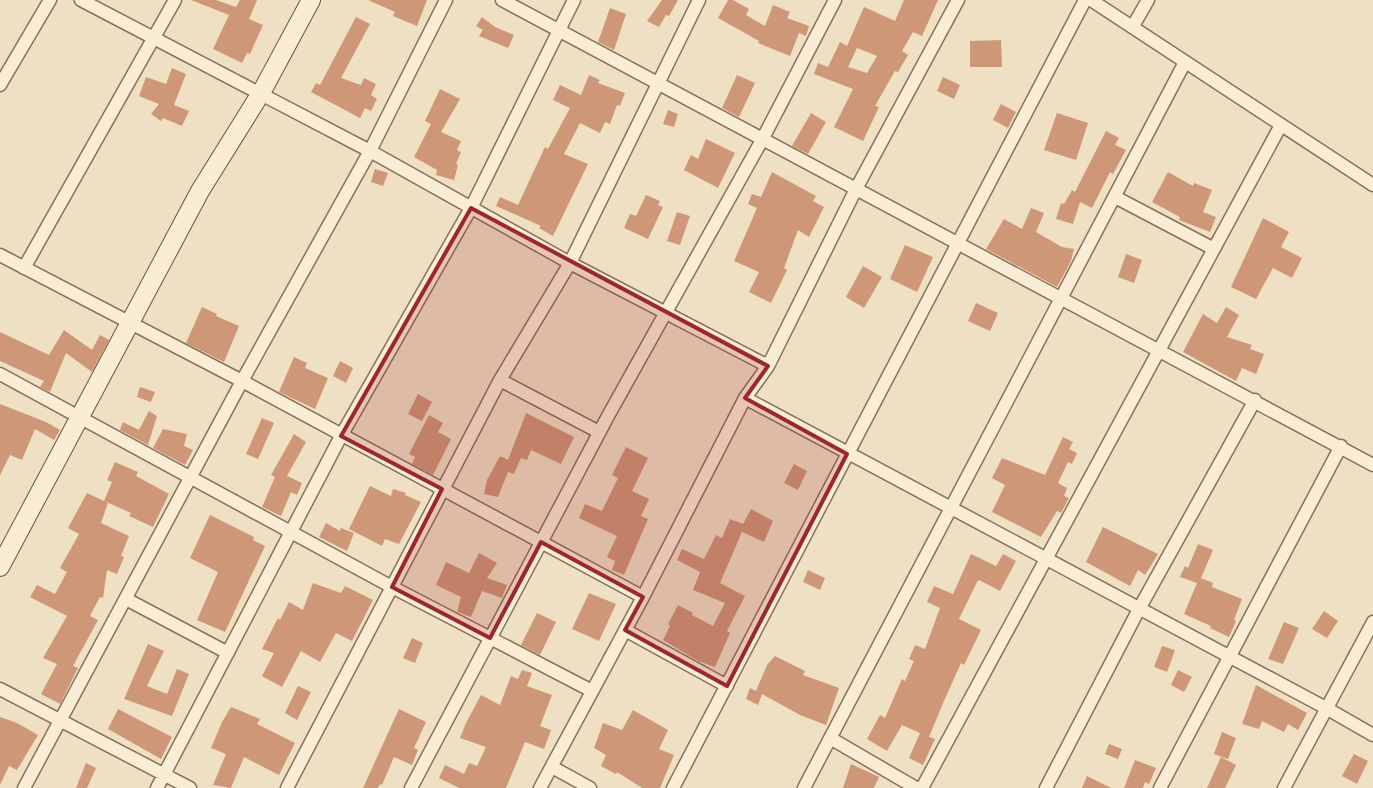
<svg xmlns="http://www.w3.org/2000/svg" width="1373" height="788" font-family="Bitter,serif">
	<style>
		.building { fill: #ce9778; fill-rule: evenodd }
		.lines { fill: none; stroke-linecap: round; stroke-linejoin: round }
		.street-casing { stroke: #8a7059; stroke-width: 15 }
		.secondary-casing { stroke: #6c513c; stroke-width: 20 }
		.street { stroke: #faedd6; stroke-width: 12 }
		.secondary { stroke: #faedd6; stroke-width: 18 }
		.marked { fill: #9b272f; fill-opacity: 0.2; stroke: #9b272f; stroke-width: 4; stroke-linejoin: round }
	</style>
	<rect width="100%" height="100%" fill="#efe0c3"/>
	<path class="building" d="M191 0H216L236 7 240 0H257L249 19 263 25 250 54 247 53 242 63 213 49 229 15Z
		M368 0H427L417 26 393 16 395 12Z
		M662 0H678L669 16 666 15 659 27 647 21Z
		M728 0H733L749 9 746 15 765 26 773 5 790 12 787 18 809 26 806 36 799 33 790 56 758 43 759 41 718 18Z
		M904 0H938L922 36 913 32 902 51 908 55 898 72 895 71 875 106 879 107 863 141 834 127 853 89 814 74 818 63 828 67 840 42 847 46 864 7 895 21ZM857 48 877 56 867 73 848 67Z
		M610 8 626 14 614 50 598 42Z
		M356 17 370 24 341 78 361 85 364 78 376 84 371 95 377 99 371 111 365 108 360 118 311 92 316 83 320 85Z
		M482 17 495 27 514 35 508 48 479 36 483 30 476 26Z
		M1001 40 1002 67H970V41Z
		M172 68 186 74 174 105 189 111 182 126 163 118 161 121 151 114 159 104 139 96 146 77 166 84Z
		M589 75 600 80 598 83 625 93 620 106 617 105 610 124 605 122 600 133 580 123 564 154 588 164 553 236 539 228 541 226 496 206 500 197 518 205 545 147 548 149 570 108 553 100 560 85 581 95Z
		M737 75 755 83 739 117 722 108Z
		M943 77 960 85 954 99 937 91Z
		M440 89 460 99 441 132 461 141 457 150 461 152 456 164 458 165 454 180 436 175 437 170 414 157 431 124 425 121Z
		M1001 104 1016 112 1008 128 993 120Z
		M668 110 678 114 674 127 663 124Z
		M811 113 826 122 808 154 792 146Z
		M1057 113 1088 123 1076 160 1044 150Z
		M1106 131 1119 138 1115 145 1126 150 1113 174 1110 172 1092 208 1080 202 1073 224 1056 219 1061 203 1064 204 1072 190 1075 192Z
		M706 139 735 153 718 188 684 170 691 155 698 159Z
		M375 169 388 173 383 186 371 182Z
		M772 172 816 196 813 201 824 207 809 237 798 230 784 268 787 270 771 303 749 292 759 272 734 261 757 208 748 204 752 194 761 197Z
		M1168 172 1193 186 1194 183 1212 190 1203 212 1216 217 1210 232 1179 220 1180 217 1152 202Z
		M646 195 660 201 658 205 663 207 648 239 624 228 630 214 636 216Z
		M1031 208 1044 213 1036 232 1062 247 1074 249 1071 261 1057 287 986 249 1004 219 1022 229Z
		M677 212 690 216 680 245 667 241Z
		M1263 218 1289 232 1281 247 1302 258 1292 278 1273 268 1256 299 1231 287Z
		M905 245 933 257 917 292 890 279Z
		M1126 254 1142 260 1134 283 1118 277Z
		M863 266 882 277 864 308 846 297Z
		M976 303 998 313 990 331 968 321Z
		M202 307 217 314 216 316 239 326 224 362 186 343Z
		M1226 307 1239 315 1227 337 1252 345 1250 349 1264 354 1256 374 1242 368 1236 381 1183 352 1203 314 1217 323Z
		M64 330 92 350 100 335 109 340 92 372 66 353 50 392 40 387 44 381 0 361V332L49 355Z
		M294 357 307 363 305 368 328 378 315 409 279 392Z
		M340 361 353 368 346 383 333 376Z
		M140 387 155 392 151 402 137 397Z
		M418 394 432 402 422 421 408 414Z
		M0 404 46 422 60 430 54 440 35 429 22 460 10 455 0 475Z
		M149 411 157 416 148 445 120 430 123 422 139 430Z
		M526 413 574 437 561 464 531 450 527 460 521 458 514 474 508 472 498 497 484 494 487 480 500 456 508 460Z
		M429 415 443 423 438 432 451 439 433 475 412 464 415 457 409 454Z
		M262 418 274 423 258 459 246 454Z
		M163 429 187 434 184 446 193 450 185 465 153 448Z
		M294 434 306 442 287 476 302 483 297 495 291 492 281 516 262 507 275 477 271 475Z
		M1063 437 1073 442 1069 449 1077 453 1072 464 1068 462 1058 483 1067 488 1064 496 1069 498 1061 513 1057 511 1041 537 992 512 1005 485 992 478 1002 458 1045 475Z
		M626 447 648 458 632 491 649 499 641 516 648 519 624 575 612 570 615 561 607 557 617 536 579 518 585 504 602 511 618 478 612 475Z
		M115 462 138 472 136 476 169 494 153 527 129 516 131 513 104 501 112 482 107 480Z
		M794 464 807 471 798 490 784 483Z
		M370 486 391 496 393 489 406 493 405 495 421 502 399 544 385 539 382 546 349 529Z
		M87 493 108 503 101 523 129 536 121 556 124 557 117 574 107 570 103 598 100 597 90 616 98 620 73 666 78 668 60 704 41 694 57 664 43 658 67 616 30 597 37 585 55 594 67 572 60 568 79 534 68 528Z
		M751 509 773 521 764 542 742 532 720 583 745 596 727 631 730 633 715 667 698 661 663 640 670 626 668 624 678 605 693 613 692 615 713 626 725 603 693 590 700 572 677 560 682 549 704 559 716 535 722 538 730 519 743 524Z
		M210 515 254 537 253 540 265 546 225 632 197 620 218 572 190 558Z
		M326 523 340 531 341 528 354 533 347 551 319 537Z
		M1103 527 1158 554 1145 575 1138 570 1130 586 1086 562Z
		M1198 544 1213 550 1201 578 1213 583 1212 587 1242 599 1234 620 1236 621 1229 637 1210 628 1211 626 1184 614 1197 583 1180 577 1185 566 1188 568Z
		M479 553 497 563 487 578 507 585 502 598 482 591 471 617 457 612 461 597 436 585 446 562 469 573Z
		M971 554 996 566 1003 554 1016 561 1000 591 979 580 977 582 959 619 981 630 964 665 961 663 944 701 929 737 935 739 923 765 909 758 920 733 902 725 887 751 867 739 880 715 885 718 902 679 905 681 914 661 909 659 915 645 925 649 940 608 927 602 934 586 953 594Z
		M808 570 825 578 820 590 803 582Z
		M313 583 341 593 345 586 373 600 352 641 336 633 320 662 301 651 282 687 262 676 274 653 262 649 278 618 280 620 289 602 303 610Z
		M589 593 616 604 599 641 572 629Z
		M1324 611 1338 621 1327 638 1312 629Z
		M537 613 556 622 540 655 521 645Z
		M1284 622 1299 628 1283 664 1268 659Z
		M412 638 423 643 415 663 403 658Z
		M148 644 164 651 147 686 167 694 177 669 189 674 172 716 124 699Z
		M1162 646 1175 650 1167 672 1154 667Z
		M775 656 805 671 803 675 839 688 826 725 800 715 762 694 758 705 746 699 750 688 756 691 767 665Z
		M522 670 532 673 527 686 552 695 540 726 551 730 544 749 525 742 506 788H459L439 778 445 765 464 774 469 763 477 766 486 747 460 738 466 723 481 695 500 705 511 676 518 679Z
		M1178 670 1192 677 1184 692 1171 685Z
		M1256 685 1307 713 1298 730 1288 724 1284 732 1262 721 1259 729 1242 724Z
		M298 686 311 692 297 720 285 713Z
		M231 707 260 719 257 724 295 743 279 775 244 757 231 788 213 785 226 754 211 748 222 722Z
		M118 709 172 737 161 759 108 729Z
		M399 709 426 722 414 748 418 750 412 765 394 757 382 785 380 784 378 788H363Z
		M633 710 668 730 659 749 674 755 660 788H642L617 772 616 774 601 766 606 755 594 748 603 723 622 730Z
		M0 717 17 723 38 735 17 770 9 766 0 785Z
		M1222 732 1236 738 1228 759 1214 754Z
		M1109 744 1122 749 1118 759 1105 754Z
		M1354 754 1368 761 1357 784 1342 776Z
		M1221 757 1236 765 1225 788H1207Z
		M1135 760 1156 768 1149 784 1145 782 1143 788H1124Z
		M86 763 96 768 87 788H76Z
		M851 764 879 777 874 788H843Z
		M1087 776 1111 788H1082Z"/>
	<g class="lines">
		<g class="street-casing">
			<path id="street" d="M81 0 370 151 570 263 768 366
				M502 0 1373 465
				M1091 0 1373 185
				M1133 26 1148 0
				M0 85 50 0
				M1115 197 1214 249
				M0 255 242 381 643 597
				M24 268 175 0
				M0 374 392 587 592 691
				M500 380 599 432
				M745 398 1326 708 1373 735
				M126 599 228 653
				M625 630 727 686
				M0 689 190 788
				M830 738 916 788
				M552 767 590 788
				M24 788 242 381 370 151 446 0
				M157 788 341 436 471 208 574 0
				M287 788 500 380 570 263 699 0
				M411 788 608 416 762 140 835 0
				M540 788 643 597 745 398 768 366 856 189 958 0
				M673 788 1085 0
				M804 788 1185 62
				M922 788 1281 125
				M1046 788 1139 609 1255 400
				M1160 788 1341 446
				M1284 788 1373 622"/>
		</g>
		<g class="secondary-casing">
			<path id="secondary" d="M0 567 200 191 261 93 311 0"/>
		</g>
		<use href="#street" class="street"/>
		<use href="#secondary" class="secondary"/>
	</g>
	<path class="marked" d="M471 208 768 366 745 398 847 454 727 686 625 630 643 597 541 542 490 638 392 587 442 489 341 436Z"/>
</svg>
